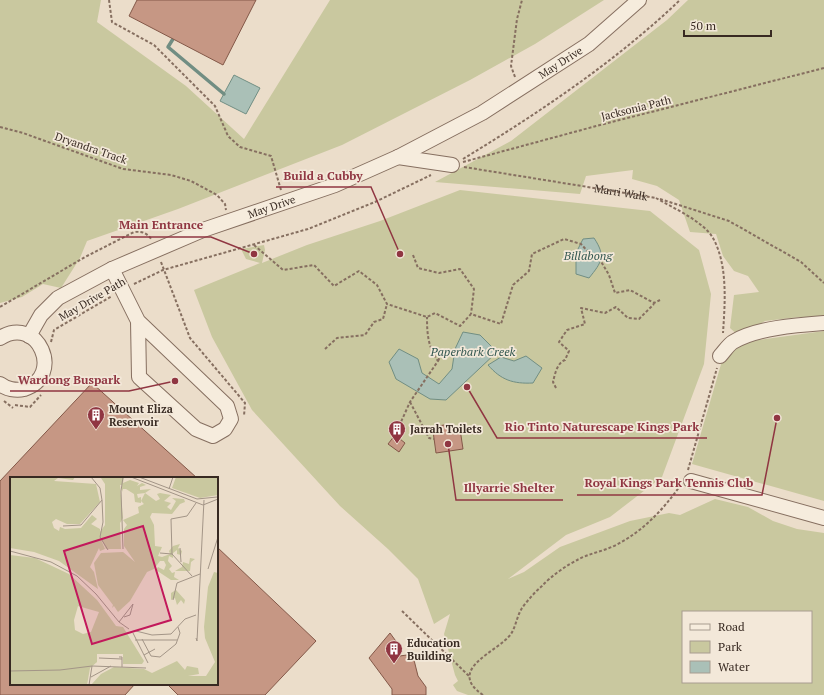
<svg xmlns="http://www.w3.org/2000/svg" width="824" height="695" font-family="'PT Serif',serif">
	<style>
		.green { fill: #c9c89f; fill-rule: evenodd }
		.water { fill: #aac0b7; stroke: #718e83 }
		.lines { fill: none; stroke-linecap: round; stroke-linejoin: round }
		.stream { stroke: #718e83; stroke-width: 3.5 }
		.building { fill: #c69784; stroke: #835848 }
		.minor-casing { stroke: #866f60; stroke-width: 16 }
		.path { stroke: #866f60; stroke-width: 2; stroke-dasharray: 3 2; stroke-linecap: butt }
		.minor { stroke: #f6ecdd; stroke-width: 14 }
		.labels { text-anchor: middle; stroke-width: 3.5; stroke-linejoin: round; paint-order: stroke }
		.street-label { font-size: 11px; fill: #382a22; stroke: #f3e8d9 }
		.poi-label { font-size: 11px; font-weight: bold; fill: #382a22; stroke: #f3e8d9; text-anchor: start }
		.water-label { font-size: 12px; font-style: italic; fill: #335750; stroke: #f3e8d9 }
		.inset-road { fill: none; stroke: #a39587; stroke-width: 1 }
		.view { fill: #c2185b; fill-opacity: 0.15; stroke: #c2185b; stroke-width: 2 }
		.inset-edge { fill: none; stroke: #382a22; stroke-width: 2 }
		.leader { fill: none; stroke: #903642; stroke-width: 1.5 }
		.callout-dot { fill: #903642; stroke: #f3e8d9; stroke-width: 1.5 }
		.callout-label { font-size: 12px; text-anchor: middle; font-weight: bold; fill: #903642; stroke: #f3e8d9; stroke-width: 3.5; stroke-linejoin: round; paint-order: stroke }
	</style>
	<rect width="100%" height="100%" fill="#ebddca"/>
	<path class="green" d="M0 0H101L97 22 186 86 244 139 330 0H604L535 44 470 80 342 145 178 209 87 241 80 258 61 288 43 284 22 297 0 303Z
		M688 0H824V318L799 317 765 321 739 336 730 328 734 295 759 292 748 276 734 271 723 256 716 234 690 232 679 200 657 186 632 179 633 170 586 176 580 194 435 182 511 141 667 20Z
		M460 190 650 211 699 250 711 294 704 364 662 477 610 517 566 535 508 579 524 572 560 547 630 521 669 513 680 515 715 499 748 507 773 521 797 529 824 533V695H468L457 691 453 685 458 681 455 675 444 634 450 614 434 624 418 579 388 549 340 506 252 410 212 337 194 290 260 263 246 259 241 249 264 245 265 250 262 263 307 245 380 221ZM683 612H811V682H683Z
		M824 331V501L692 464 724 354 737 343Z"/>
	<path class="water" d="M234 75 260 88 246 114 220 101Z
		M594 238C606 256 602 262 589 278L576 274V253L583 239Z
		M463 332 480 335 497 352 446 400 430 399 396 379 389 362 399 349 418 359 422 373 439 384 452 369 455 349Z
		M526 356 542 368 533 383C513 384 501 380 488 365L501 357 514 361Z"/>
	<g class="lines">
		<path class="stream" d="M173 39 168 47 224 94"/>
	</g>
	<path class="building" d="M137 0H256L223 65 129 16Z
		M92 383 197 478H11V684H135L125 695H0V481Z
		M444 425 460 429 463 449 436 453 433 431 438 426Z
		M395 435 405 443 399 452 388 444Z
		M217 547 316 641 265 695H178L167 684H217Z
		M390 633 398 644 392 657 407 655 414 660 418 676 426 687V695H392V689L369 658Z"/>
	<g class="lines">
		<g class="minor-casing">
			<g id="minor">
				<path d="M398 157 452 165"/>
				<path d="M112 269 138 321 227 406 231 419 225 429 213 436 196 429 139 377 138 321"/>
				<path id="s2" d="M29 336 41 315 58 298 112 269 203 230 335 185 398 157 482 113 589 44 639 0"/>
				<path d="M0 338C38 314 65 376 24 389 16 391 6 389 0 384"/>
				<path d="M720 356C724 352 728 345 733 342 756 328 797 325 824 323"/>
				<path d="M691 481 824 518"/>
			</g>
		</g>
		<g class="path">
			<path d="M109 0 112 22 154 45 215 106 228 136 240 147 271 156 281 190"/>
			<path d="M515 77 511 66 517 19 522 0"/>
			<path d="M0 127 23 133 123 169 171 175 191 181 217 195 225 204 226 210"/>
			<path d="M463 159C540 112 615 62 680 0"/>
			<path d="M463 162 600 125 824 68"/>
			<path id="s1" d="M464 167 656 198"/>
			<path d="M656 198C673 208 703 221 713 238 728 265 725 303 723 333"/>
			<path d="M660 199 729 221 801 262 824 283"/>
			<path d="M254 245 283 270 314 265 334 286 359 271 377 285 387 304 427 317 435 313 460 326 471 314 501 324 513 285 529 271 532 254 564 239 581 244 590 254 599 258 609 275 615 293 630 290 654 303 660 300"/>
			<path d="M413 255 418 268 439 273 460 269 474 289 471 314"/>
			<path d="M161 262 190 338 245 403 244 416"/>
			<path d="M134 284 163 270 308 229 375 202 431 175"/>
			<path d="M0 307 85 257 134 232C142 231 147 233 152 240"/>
			<path d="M51 342 54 330 112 296"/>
			<path d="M325 349 337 338 365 335 374 322 383 319 387 304"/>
			<path d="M438 361 443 351"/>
			<path d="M556 388 553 382C555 374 557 363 565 360L569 351 559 342 567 330 585 324 581 308 605 313 616 307 628 318 639 319 654 304"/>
			<path d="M4 401 13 408"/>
			<path d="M410 402 429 438 434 439"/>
			<path d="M15 405 30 407 41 395"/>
			<path d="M395 435 410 402 438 361C428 347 427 334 427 317"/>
			<path d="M688 470 717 368"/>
			<path d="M402 611 469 676"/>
			<path d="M483 695C445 669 498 652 511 634 516 626 517 616 522 608 527 601 535 592 542 586 551 576 567 565 579 559 591 553 604 551 616 545 643 531 662 511 680 486"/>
		</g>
		<use href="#minor" class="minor"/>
	</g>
	<defs>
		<g id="building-pin" transform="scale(0.9)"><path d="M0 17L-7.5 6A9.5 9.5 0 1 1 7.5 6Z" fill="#903642" stroke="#f3e8d9"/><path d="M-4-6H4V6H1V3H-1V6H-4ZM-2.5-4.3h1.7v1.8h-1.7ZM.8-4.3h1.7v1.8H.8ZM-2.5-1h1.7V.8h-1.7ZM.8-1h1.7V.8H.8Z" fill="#fff"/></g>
	</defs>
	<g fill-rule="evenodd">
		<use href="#building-pin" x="96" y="415"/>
		<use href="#building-pin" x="397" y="429"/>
		<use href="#building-pin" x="394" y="649"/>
	</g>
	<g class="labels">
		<g class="street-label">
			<text dy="4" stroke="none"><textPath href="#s2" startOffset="605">May Drive</textPath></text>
			<text transform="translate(636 108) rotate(-14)" y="4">Jacksonia Path</text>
			<text transform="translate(91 148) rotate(19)" y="4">Dryandra Track</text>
			<text dy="4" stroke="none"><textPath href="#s1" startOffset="159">Marri Walk</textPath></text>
			<text dy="4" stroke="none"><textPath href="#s2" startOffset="281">May Drive</textPath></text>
			<text transform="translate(92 299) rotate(-30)" y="4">May Drive Path</text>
		</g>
		<g class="poi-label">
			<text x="109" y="413">Mount Eliza<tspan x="109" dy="13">Reservoir</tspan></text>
			<text x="410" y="433">Jarrah Toilets</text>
			<text x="407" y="647">Education<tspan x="407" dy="13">Building</tspan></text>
		</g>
		<g class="water-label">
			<text x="588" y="260">Billabong</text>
			<text x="473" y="356">Paperbark Creek</text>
		</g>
	</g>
	<g transform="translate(10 477)">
		<rect width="208" height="208" fill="#ebddca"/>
		<path d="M0 0H65L63 3 48 1 44 4 86 7 90 25 70 47H57L46 42 42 45 44 51 49 54 50 50 55 52 71 51 82 38 87 42 81 47 90 52V55L95 48V7L91 1 114 0 113 6 120 3 129 6 127 9 132 6 136 8 130 10V13L141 12 135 16 146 24 150 22 147 17 150 16 161 18 154 24 161 26 157 30 161 33 166 24 162 21 174 22 175 25 170 27 162 37 142 36 140 40 144 48 145 69 152 70 148 79 152 80 160 77 159 74 163 69 170 67 168 71 172 74 171 78 167 77V73L163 76V81L159 79 158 84 162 89 159 92 162 96 165 95 164 100 169 103H161L146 93 148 90 154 93 156 88 154 84H150L144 92 137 95 120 124 108 135 104 129 102 131 103 128 88 108 84 86 91 76 113 75 125 85 114 69V52L117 48 113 43 129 36 128 30 134 27 131 24 135 16 127 17 128 21 131 20V26L125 25 124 17 116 12H113L112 15V8H110L113 41 110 46 111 72H96L89 58 95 72 90 74 89 71 80 90 84 95 88 112 49 84 24 75 0 71ZM166 0H208V18L190 21 162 11ZM0 78 25 81 59 97 87 123 106 149 113 150 134 184 132 187H113V177H87V185L80 191 77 208H0ZM68 129 89 135 81 155 73 157 65 153 64 143ZM180 81 185 82 181 85 180 94H165L172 90 173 85 179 87ZM204 95 208 96V208H81L91 197 104 190 134 192 142 196 167 184 175 193 177 189 188 191 189 197 178 199H196L205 185 195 161 194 150 198 110ZM166 113 175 123 174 127 171 123 167 128 165 121 161 123V116Z" fill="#c9c89f" fill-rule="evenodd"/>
		<path class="inset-road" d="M121 0 193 28 208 22M129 0 187 22 207 20M159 12 163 0M92 23 93 45 90 60 98 73M53 49 71 48 92 23 90 11 81 0M170 71 171 85M113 72 111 14 113 0M0 74 41 85 67 99 86 117 109 145 119 152M150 76 162 77 182 99M162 77 161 42 177 39 186 26M198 92 208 60M163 123 167 106 190 97M114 140 120 138 123 127M109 145 123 127M126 154 142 158 161 157 175 142 186 138M123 156 138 186M186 161 187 164 194 23M132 162 141 179 150 180 166 167 170 156 168 150M125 163H167M134 178 145 172M109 180H112V190M89 181 112 182M0 194 50 193 82 189 136 191M81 200 101 189M79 208 82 189"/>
		<path class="view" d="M133 49 161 143 82 167 54 74Z"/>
		<rect width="208" height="208" class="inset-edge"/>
	</g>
	<path class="leader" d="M400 254L371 187H276M254 254L211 237H111M175 381L129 391H10M467 387L497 438H707M777 418L762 495H577M448 444L456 500H563"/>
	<g class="callout-dot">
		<circle cx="400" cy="254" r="4"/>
		<circle cx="254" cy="254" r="4"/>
		<circle cx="175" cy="381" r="4"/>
		<circle cx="467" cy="387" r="4"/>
		<circle cx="777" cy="418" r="4"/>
		<circle cx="448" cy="444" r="4"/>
	</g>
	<g class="callout-label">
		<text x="323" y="180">Build a Cubby</text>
		<text x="161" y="229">Main Entrance</text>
		<text x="69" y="384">Wardong Buspark</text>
		<text x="602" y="431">Rio Tinto Naturescape Kings Park</text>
		<text x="669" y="487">Royal Kings Park Tennis Club</text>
		<text x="509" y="492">Illyarrie Shelter</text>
	</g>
	<rect x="682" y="611" width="130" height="72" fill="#f3e8d9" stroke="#a89c90"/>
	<rect x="690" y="624" width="20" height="6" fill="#f6ecdd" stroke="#a89c90"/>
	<text x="718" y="631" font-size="12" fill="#382a22">Road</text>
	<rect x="690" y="641" width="20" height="12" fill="#c9c89f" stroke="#a89c90"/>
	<text x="718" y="651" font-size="12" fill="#382a22">Park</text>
	<rect x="690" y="661" width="20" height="12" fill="#aac0b7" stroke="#a89c90"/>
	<text x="718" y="671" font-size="12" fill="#382a22">Water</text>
	<path d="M684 30v6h87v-6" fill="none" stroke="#382a22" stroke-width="2"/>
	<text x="690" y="30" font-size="12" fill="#382a22" stroke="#f3e8d9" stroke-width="3" paint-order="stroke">50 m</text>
</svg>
